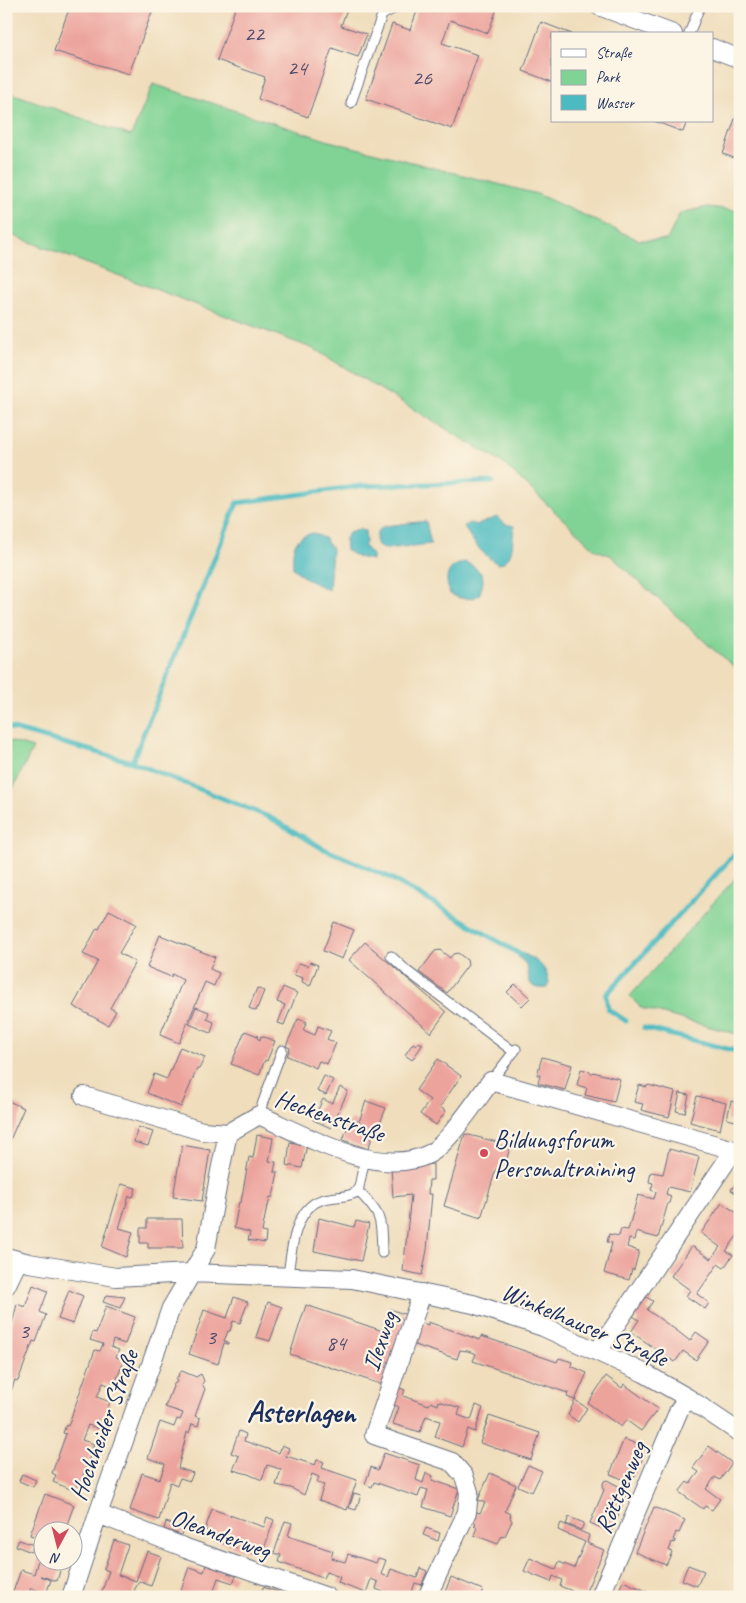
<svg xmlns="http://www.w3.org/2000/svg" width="746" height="1603" font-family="Caveat,sans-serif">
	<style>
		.green { fill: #80d394; stroke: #4e8179 }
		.water { fill: #4cbbc1; stroke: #347590 }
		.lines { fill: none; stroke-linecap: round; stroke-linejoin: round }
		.stream { stroke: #4cbbc1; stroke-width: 5 }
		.building { fill: #eca39c }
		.service-casing { stroke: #656c7f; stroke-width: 11 }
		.minor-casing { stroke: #656c7f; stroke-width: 20 }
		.service { stroke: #fff; stroke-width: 9 }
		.minor { stroke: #fff; stroke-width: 18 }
		.poi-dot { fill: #d1495b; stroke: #fcf5e5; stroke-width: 2 }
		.labels { text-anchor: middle; stroke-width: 4.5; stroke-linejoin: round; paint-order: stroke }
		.number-label { font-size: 22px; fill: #4f4c6e }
		.street-label { font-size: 25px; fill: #1b2f5e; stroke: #fcf5e5 }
		.poi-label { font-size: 25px; fill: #1b2f5e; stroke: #fcf5e5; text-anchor: start }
		.district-label { font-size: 30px; font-weight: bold; fill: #1b2f5e; stroke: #fcf5e5 }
	</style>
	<rect width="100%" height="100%" fill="#fcf5e5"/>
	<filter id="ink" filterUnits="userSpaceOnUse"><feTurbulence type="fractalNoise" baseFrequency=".02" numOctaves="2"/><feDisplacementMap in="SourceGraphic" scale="10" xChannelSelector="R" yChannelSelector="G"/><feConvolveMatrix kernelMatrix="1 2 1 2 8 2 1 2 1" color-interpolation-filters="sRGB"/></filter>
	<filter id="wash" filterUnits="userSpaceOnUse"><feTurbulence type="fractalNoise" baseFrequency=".0096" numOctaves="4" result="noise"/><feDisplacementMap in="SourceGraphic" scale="20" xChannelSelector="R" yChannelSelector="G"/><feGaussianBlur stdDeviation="1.12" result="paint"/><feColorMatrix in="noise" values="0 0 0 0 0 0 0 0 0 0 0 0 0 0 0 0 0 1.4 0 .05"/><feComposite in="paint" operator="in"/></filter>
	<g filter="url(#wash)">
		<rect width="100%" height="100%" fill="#efddbb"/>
		<path class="green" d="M153 84 329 141 537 194 639 240H667L680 213 708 207 740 211V671L714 650 610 555 596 550 504 464 314 349 6 233V91L131 136Z
			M6 740 33 748 6 803Z
			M740 873V1035L641 1008 630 996Z"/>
		<path class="water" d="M497 517 505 524 514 526C512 540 515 561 498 564 483 555 472 542 464 526L469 523 477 525Z
			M426 521 431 544 385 549 377 545C375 536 376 530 385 526Z
			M359 529 365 531 366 543 364 546 372 555V560L357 557 346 550 345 538 349 533Z
			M313 533 324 538 332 549 329 590 306 579 293 568C292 550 292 537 313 533Z
			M465 562C483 571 487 576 479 595 468 601 461 599 450 594 444 577 446 567 465 562Z
			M524 954C538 961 546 966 549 982L547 988C522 990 532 975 525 963 523 961 520 959 518 957Z"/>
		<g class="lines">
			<path class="stream" d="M6 727 132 762 269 817 322 848 391 878 521 955
				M132 762 237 503 360 486 493 482
				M626 1021 608 1009 606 995 740 848
				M644 1028 740 1052"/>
		</g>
		<g id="blocks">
			<path class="building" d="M70 6H154L129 74 54 51Z
				M236 6H348L341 26 367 34 358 57 332 48 308 117 258 99 265 77 217 60Z
				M419 6H498L488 33 450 20 442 43 478 55 452 129 366 99 392 24 410 30Z
				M541 22 572 34H552V82L523 71Z
				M739 107H740V160L723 154Z
				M654 121H687L683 132Z
				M109 910 136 924 119 953 135 962 110 1008 116 1011 108 1025 73 1006 98 961 83 954 97 928 99 929Z
				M334 922 354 930 342 959 323 951Z
				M160 935 215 957 210 969 219 973 214 986 205 982 179 1043 160 1035 183 980 172 974 171 977 147 967Z
				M365 942 446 1012 431 1033 349 960Z
				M440 950 450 958 453 954 458 953 467 960 468 965 447 993 419 972 435 951Z
				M310 962 318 965 310 986 302 982 303 978 294 975 299 963 308 966Z
				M515 984 530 998 522 1006 507 992Z
				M283 987 297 993 284 1025 278 1023 285 1005 277 1002Z
				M257 988 264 991 256 1011 249 1008Z
				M196 1007 209 1012 207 1019 214 1022 211 1033 189 1024Z
				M298 1019 307 1022 303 1030 315 1035 318 1026 331 1031 327 1039 336 1043 327 1064 319 1061 316 1068 287 1056 290 1048 286 1046Z
				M245 1031 258 1036 257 1038 260 1040 261 1036 275 1041 267 1061 265 1060 259 1075 231 1064Z
				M418 1042 423 1044 412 1060 405 1055 413 1043 416 1045Z
				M180 1047 205 1057 199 1069H197L181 1107 147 1093 154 1074 167 1079Z
				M542 1057 572 1065 565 1090 538 1083 540 1075H537Z
				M438 1059 461 1076 440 1107 446 1111 436 1125 420 1114 430 1100 416 1090Z
				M581 1069 589 1071 591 1074 593 1072 620 1079 614 1102 585 1095 587 1088 577 1085Z
				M324 1076 333 1080 326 1095 317 1091Z
				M639 1085 647 1087 648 1085 675 1092 669 1117 641 1110 643 1104 634 1102Z
				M340 1087 348 1091 331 1128 313 1120 323 1099 331 1103 333 1102Z
				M680 1093 689 1095 685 1113 676 1111Z
				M697 1096 726 1103 720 1130 690 1122Z
				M6 1100 24 1108 6 1149Z
				M366 1101 386 1108 377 1131 375 1130 368 1149 343 1140 350 1119 359 1122Z
				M731 1101 740 1103V1122L727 1119Z
				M138 1127 153 1132 148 1146 134 1142Z
				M465 1134 497 1142 496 1144 510 1148 503 1171 496 1169 481 1218 444 1206Z
				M257 1135 273 1138 269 1161 276 1162 274 1172H278L273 1197H270L268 1207 267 1206 262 1232 266 1233 265 1243 248 1240 250 1232 234 1228 239 1202H241L249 1157 253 1158Z
				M290 1142 307 1145 302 1168 287 1165Z
				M182 1145 210 1150 202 1201 173 1197Z
				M669 1149 699 1157 690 1192 668 1187 666 1194 671 1196 669 1203H668L658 1238 636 1232 634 1240 629 1239 627 1247 639 1251 634 1270 632 1269 629 1280 604 1273 612 1243 607 1242 609 1234 619 1236 621 1229 628 1230 638 1195 654 1199 656 1192 651 1190 653 1183 649 1182 651 1172 663 1174Z
				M433 1164V1180H429L428 1194H432L427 1250 422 1275 403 1271 411 1195 393 1197 391 1167Z
				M740 1178V1196L731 1190Z
				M121 1184 136 1188 133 1197 129 1196 119 1228 133 1232 126 1257 102 1247Z
				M722 1203 740 1215V1232L726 1251 733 1255 728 1262 724 1268 718 1264 697 1294 709 1303 705 1309 686 1296 690 1290 671 1276 692 1246 711 1259 720 1247 701 1233Z
				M319 1218 354 1227 356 1221 369 1224 361 1261 314 1251Z
				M147 1219H182L183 1248H148V1243H140V1228H147Z
				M33 1285 48 1291 40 1312 46 1315 36 1342 33 1341 18 1381 15 1380 6 1405V1331L12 1324 17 1304 25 1307Z
				M69 1290 83 1296 73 1324 58 1319Z
				M106 1295 125 1297 120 1308 103 1302Z
				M234 1297 248 1302 240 1323 233 1321 230 1331H228L224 1341 228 1342V1344L224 1343 218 1364 189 1354 204 1310 227 1318Z
				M646 1297 653 1301 647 1310 676 1330 690 1341 696 1332 709 1341 696 1360 683 1351 675 1362 631 1332 639 1320 633 1316Z
				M268 1302 282 1307 270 1341 256 1337Z
				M306 1305 383 1331 390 1309 407 1315 383 1385 290 1354Z
				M106 1306 135 1317 125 1344 113 1340 111 1347 119 1350 116 1357 124 1360 114 1387 103 1383 97 1397 110 1402 100 1429 88 1425 82 1440 94 1444 80 1484 78 1483 75 1491 53 1482 56 1475 52 1473 66 1434 63 1433 66 1425 68 1426 95 1350 100 1351 103 1344 90 1340 93 1332 96 1333Z
				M419 1322 428 1325V1322L480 1340 481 1336 557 1362 559 1358 572 1362 571 1366 587 1373 575 1400 587 1408 578 1422 568 1415 575 1400 567 1397 568 1393 473 1361 476 1354 468 1351 460 1350 457 1359 412 1344Z
				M182 1371 196 1377 201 1374 204 1381 202 1384 205 1389 195 1416 200 1418 198 1426 192 1424 189 1433 187 1432 178 1468 193 1473 190 1481 180 1478 177 1485 170 1482 159 1520 130 1510 142 1473 160 1479 165 1464 148 1458 160 1422 174 1427 177 1419 180 1420 183 1413 165 1407 174 1384 177 1382 175 1378 179 1376 178 1374Z
				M606 1376 622 1388 624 1384 658 1409 641 1431 626 1420 621 1427 588 1403Z
				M397 1387 405 1390 403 1396 429 1405 431 1402 438 1405 439 1401 460 1408 458 1415 471 1420 476 1405 483 1408 475 1432 468 1429 462 1447 435 1437 440 1421 426 1416 420 1432 393 1424 399 1407 392 1404Z
				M489 1416 540 1433 531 1460 480 1443Z
				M239 1431 246 1434 244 1441 279 1453 282 1445 289 1448 286 1456 315 1465 317 1460 324 1462 322 1468 357 1480 347 1510 319 1500 324 1485 317 1483 319 1477 312 1474 304 1495 291 1488 276 1485 281 1470 274 1467 267 1465 262 1480 248 1474 233 1470 239 1456 231 1453Z
				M624 1439 647 1448 635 1476 628 1473 625 1480 610 1474Z
				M709 1446 732 1463 720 1480 715 1477 706 1489 720 1499 712 1510 705 1506 703 1509 679 1492 687 1482 690 1484 699 1472 693 1468Z
				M384 1453 420 1465 416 1480 423 1483 426 1473 433 1476 432 1480 459 1489 450 1516 423 1507 428 1490 421 1488 418 1497 374 1482 372 1487 365 1484 371 1467 378 1470Z
				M528 1465 542 1471 532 1492 518 1486Z
				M490 1473 516 1485 505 1511 511 1514 510 1517 512 1521 505 1536 501 1537 498 1544 474 1535 477 1527 474 1526 476 1523 473 1521 477 1512 480 1513 485 1503 478 1500Z
				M22 1474 36 1480 33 1487 19 1481Z
				M607 1480 628 1491 619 1512 606 1506V1508L619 1514 611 1532 590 1523 604 1490 602 1487 604 1481Z
				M354 1493 361 1495 356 1510 349 1508Z
				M45 1494 74 1505 65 1530H42V1539L30 1535Z
				M654 1507 685 1520 679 1533 676 1532 673 1540 676 1541 675 1543 672 1542 669 1551 672 1552 666 1565 635 1552Z
				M212 1509 264 1527 267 1517 274 1520 264 1549 257 1547 255 1554 210 1539 212 1532 205 1530Z
				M569 1517 584 1523 581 1530 566 1524Z
				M285 1521 292 1523 288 1536 333 1551 331 1558 345 1562 348 1554 376 1563 378 1558 386 1560 381 1574 388 1577 391 1569 417 1578 420 1568 427 1571 422 1585 415 1583 410 1597H381L383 1592 376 1589 378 1582 371 1579 366 1593 338 1583 340 1577 326 1572 323 1578 279 1562 281 1555 274 1553Z
				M166 1522 183 1528 181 1535 164 1529Z
				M561 1523 589 1535 587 1543 604 1550 584 1596 560 1586 562 1580 553 1576 551 1582 524 1571 530 1558 556 1569 559 1562 574 1568 585 1542 558 1530Z
				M426 1528 440 1533 438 1541 423 1535Z
				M19 1540 34 1545 31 1552 16 1546Z
				M114 1540 128 1545 118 1575 136 1581 147 1551 161 1556 151 1586 139 1581 131 1597H100L109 1571 104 1569Z
				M39 1557 42 1558V1560H51L62 1564 57 1581 41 1576 51 1580 46 1594 31 1588 28 1597H11L21 1570 34 1574Z
				M206 1565 236 1576 233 1583 218 1578 212 1597H190L180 1593 189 1567 204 1572Z
				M688 1565 704 1571 697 1586 682 1580Z
				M451 1577 483 1590 480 1597H443Z
				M623 1581 648 1592 646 1597H616Z
				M263 1587 290 1596V1597H261Z
				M658 1592 669 1597H656Z"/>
		</g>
	</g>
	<g filter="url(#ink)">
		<use href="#blocks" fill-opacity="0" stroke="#656c7f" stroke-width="1"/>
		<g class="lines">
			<g class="service-casing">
				<path id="service" d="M689 34 700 6
					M351 103 382 15 399 6
					M391 956 407 971 514 1052
					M491 1081 516 1049
					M259 1115 263 1102 282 1050
					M358 1191C383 1216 381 1219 382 1253
					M288 1276C291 1252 294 1209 321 1200 332 1196 345 1198 355 1193L359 1187 365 1158"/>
			</g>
			<g class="minor-casing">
				<path id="minor" d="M599 6 673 34
					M712 48 740 59
					M84 1096 202 1131 228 1133 259 1115C306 1136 379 1179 429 1154 448 1144 477 1099 491 1081L734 1150 598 1351
					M6 1257 29 1263 116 1277 190 1273 352 1279 473 1304 543 1327 644 1373 688 1398 740 1433
					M6 1286 18 1261
					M422 1293 374 1435 452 1462 464 1476 469 1492 467 1512 427 1597
					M98 1514 186 1548 327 1597
					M71 1597 98 1514 171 1308 206 1249 220 1171 228 1133
					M600 1597 679 1410 688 1398"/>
			</g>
			<use href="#service" class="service"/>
			<use href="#minor" class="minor"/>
		</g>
	</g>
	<circle class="poi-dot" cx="484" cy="1153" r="5"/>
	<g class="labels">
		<g class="number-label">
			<text x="254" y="41">22</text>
			<text x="297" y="75">24</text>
			<text x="422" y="85">26</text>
			<text x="24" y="1338">3</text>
			<text x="211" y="1344">3</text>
			<text x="336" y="1350">84</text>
		</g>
		<g class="street-label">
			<text transform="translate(330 1115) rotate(19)" y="9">Heckenstraße</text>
			<text transform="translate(585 1324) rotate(23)" y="9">Winkelhauser Straße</text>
			<text transform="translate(379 1341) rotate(-71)" y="9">Ilexweg</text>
			<text transform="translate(103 1425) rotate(-70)" y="9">Hochheider Straße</text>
			<text transform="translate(620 1487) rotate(-67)" y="9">Röttgenweg</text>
			<text transform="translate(221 1533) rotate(20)" y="9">Oleanderweg</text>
		</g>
		<g class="poi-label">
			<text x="494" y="1148">Bildungsforum<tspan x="494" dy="29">Personaltraining</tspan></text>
		</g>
		<g class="district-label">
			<text x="301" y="1422">Asterlagen</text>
		</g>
	</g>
	<rect width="746" height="1603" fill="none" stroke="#fcf5e5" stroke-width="25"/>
	<rect x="551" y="32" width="162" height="90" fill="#fcf5e5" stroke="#a2a6af"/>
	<rect x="561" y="49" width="25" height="8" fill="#ffffff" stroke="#a2a6af"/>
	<text x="596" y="58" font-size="15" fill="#1b2f5e">Straße</text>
	<rect x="561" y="70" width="25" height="15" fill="#80d394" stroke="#a2a6af"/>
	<text x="596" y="82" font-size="15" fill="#1b2f5e">Park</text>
	<rect x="561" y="95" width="25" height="15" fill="#4cbbc1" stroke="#a2a6af"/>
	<text x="596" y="108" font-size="15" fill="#1b2f5e">Wasser</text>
	<g transform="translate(58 1546) rotate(187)"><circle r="24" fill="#fcf5e5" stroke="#a2a6af"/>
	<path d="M0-4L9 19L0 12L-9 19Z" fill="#d1495b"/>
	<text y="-8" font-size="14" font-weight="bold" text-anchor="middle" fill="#1b2f5e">N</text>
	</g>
</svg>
